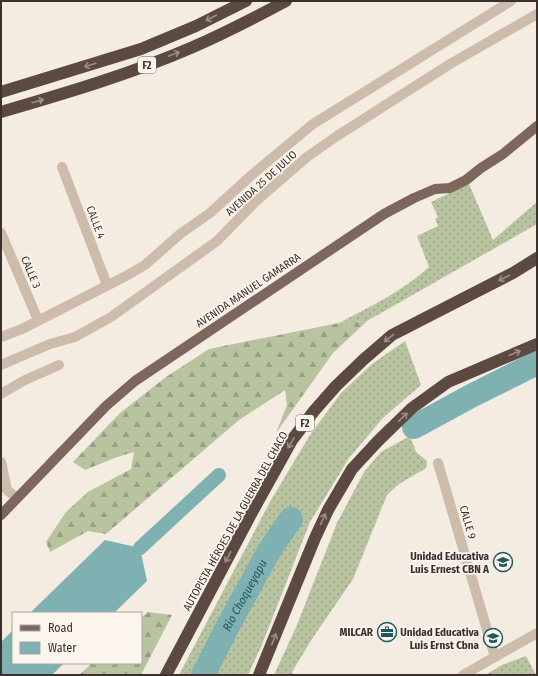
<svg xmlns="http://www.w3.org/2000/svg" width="538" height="676" font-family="'Fira Sans Condensed',sans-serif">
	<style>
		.grass { fill: url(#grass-dots) }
		.forest { fill: url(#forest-firs) }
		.water { fill: #7fb0b2 }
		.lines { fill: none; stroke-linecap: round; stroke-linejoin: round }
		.canal { stroke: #7fb0b2; stroke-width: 14 }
		.river { stroke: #7fb0b2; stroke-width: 24 }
		.minor { stroke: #cdbbac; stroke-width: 10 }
		.major { stroke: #7d675c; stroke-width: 10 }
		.highway { stroke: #5c4a42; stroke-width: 12 }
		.oneway { stroke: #9c8e87 }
		.labels { text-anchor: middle; stroke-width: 3.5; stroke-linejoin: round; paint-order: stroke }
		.shield { fill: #fbf5ee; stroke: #756b66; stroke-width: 1 }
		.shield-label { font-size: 10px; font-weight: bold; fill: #3b302b }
		.street-label { font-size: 11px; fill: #3b302b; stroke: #fbf5ee }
		.poi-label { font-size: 11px; font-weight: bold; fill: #3b302b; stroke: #fbf5ee; text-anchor: end }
		.water-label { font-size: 12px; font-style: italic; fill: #1f5a5e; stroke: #fbf5ee }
	</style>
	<defs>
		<pattern id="grass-dots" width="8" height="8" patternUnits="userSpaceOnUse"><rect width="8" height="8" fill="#b8c4a0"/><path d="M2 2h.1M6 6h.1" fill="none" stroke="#97a083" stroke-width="1.8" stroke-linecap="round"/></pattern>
		<pattern id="forest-firs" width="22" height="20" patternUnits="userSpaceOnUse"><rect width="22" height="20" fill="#b8c4a0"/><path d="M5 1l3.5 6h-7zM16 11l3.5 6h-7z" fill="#97a083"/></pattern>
	</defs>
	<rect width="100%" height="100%" fill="#f4ebe1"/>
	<path class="grass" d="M469 184 493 240 537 202V224L367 321 339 323C371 306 403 291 429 267L417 236 438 226 435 219 438 217 431 202Z
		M405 341 421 385 383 418 349 458 310 522 261 647 248 675H213L257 591 300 517 288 510 266 542 195 675H179L271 500 310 435 341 393 372 364Z
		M537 359V367L455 407Z
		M410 436 416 452 427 461 426 468 399 484 387 495 353 579 312 639 292 672 294 675H274L297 625 337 523 364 472 381 452Z
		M526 656 536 675H485L502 665Z"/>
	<path class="forest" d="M367 321 333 353 276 433 287 405 285 390 239 420 106 534 88 531 50 552 46 542 66 512 88 492 131 469 134 452 117 457 85 470 73 462 120 413 166 377 209 349 339 323Z
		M148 612 172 615 141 675H79L92 663H141V618Z"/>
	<path class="water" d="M105 540 140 548 147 581 114 613H30Z
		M13 630V663H64L52 675H1V642Z"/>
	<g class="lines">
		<path class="canal" d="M140 548 219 475"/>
		<g class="river">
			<path d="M414 427 471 396 537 363"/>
			<path id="s1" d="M203 675 229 624 269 551 291 519"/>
		</g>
		<path class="minor" d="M62 167 107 285
			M1 233 38 320
			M1 337 22 329 126 276 145 265 180 234 210 213 254 173 313 124 511 1
			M1 365 50 344 75 337 111 317 217 241 255 202 307 157 337 136 450 64 537 14
			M1 394 25 380 59 365
			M1 462 7 490 17 498
			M438 463 495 657
			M463 675 537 633"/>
		<path class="major" d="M1 515 106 406 135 381 384 214 414 198 435 189 450 188 466 180 481 168 503 154 537 126"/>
		<path class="highway" d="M1 92 141 49 196 26 246 1
			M1 112C66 93 131 74 193 47 225 33 256 17 286 1
			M166 675 251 514 292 440 314 411 336 386 363 360 392 335 513 273 537 258
			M259 675 315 538 328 510 352 469 378 441 412 408 448 382 537 344"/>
	</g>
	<defs><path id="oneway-shaft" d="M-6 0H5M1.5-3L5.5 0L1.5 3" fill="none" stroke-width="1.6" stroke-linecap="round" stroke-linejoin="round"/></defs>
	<g class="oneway">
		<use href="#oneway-shaft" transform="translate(211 18) rotate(153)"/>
		<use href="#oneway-shaft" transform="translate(174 54) rotate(-22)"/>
		<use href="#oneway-shaft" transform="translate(90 65) rotate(162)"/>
		<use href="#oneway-shaft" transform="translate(38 101) rotate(-16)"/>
		<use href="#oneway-shaft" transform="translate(504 278) rotate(153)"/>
		<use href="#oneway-shaft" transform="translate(389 338) rotate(142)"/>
		<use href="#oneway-shaft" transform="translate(515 353) rotate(-23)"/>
		<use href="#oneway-shaft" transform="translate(403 417) rotate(-44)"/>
		<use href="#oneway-shaft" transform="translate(291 443) rotate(121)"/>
		<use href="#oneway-shaft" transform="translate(323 519) rotate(-66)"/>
		<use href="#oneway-shaft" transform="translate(228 557) rotate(118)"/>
		<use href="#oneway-shaft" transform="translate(274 639) rotate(-68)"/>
	</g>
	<defs>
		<g id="school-ring" transform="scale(1)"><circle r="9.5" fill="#fbf5ee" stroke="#1f5a5e" stroke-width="1.5"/><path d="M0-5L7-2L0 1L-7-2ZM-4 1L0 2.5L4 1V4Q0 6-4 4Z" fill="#1f5a5e"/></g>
		<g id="office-ring" transform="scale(1)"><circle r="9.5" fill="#fbf5ee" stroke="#1f5a5e" stroke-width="1.5"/><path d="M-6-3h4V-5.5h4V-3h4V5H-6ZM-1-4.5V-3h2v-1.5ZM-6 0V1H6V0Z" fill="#1f5a5e"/></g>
	</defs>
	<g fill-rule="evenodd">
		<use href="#school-ring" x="503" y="562"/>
		<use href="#office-ring" x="387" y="632"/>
		<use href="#school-ring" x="493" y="638"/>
	</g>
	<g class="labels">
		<g class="shield">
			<rect x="138" y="57" width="18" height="16" rx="3"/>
			<rect x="296" y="415" width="18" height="16" rx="3"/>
		</g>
		<g class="shield-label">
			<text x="147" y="69">F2</text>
			<text x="305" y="427">F2</text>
		</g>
		<g class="street-label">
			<text transform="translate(261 183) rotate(-42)" y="4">AVENIDA 25 DE JULIO</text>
			<text transform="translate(96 222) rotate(69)" y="4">CALLE 4</text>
			<text transform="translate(31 272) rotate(67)" y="4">CALLE 3</text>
			<text transform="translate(248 290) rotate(-34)" y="4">AVENIDA MANUEL GAMARRA</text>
			<text transform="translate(235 521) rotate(-61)" y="4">AUTOPISTA HÉROES DE LA GUERRA DEL CHACO</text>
			<text transform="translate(468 522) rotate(74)" y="4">CALLE 9</text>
		</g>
		<g class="poi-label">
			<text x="489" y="560">Unidad Educativa<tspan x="489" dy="13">Luis Ernest CBN A</tspan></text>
			<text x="373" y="636">MILCAR</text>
			<text x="479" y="636">Unidad Educativa<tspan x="479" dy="13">Luis Ernst Cbna</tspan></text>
		</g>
		<g class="water-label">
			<text dy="4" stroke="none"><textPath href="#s1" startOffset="90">Río Choqueyapu</textPath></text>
		</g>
	</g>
	<rect width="538" height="676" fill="none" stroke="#3b302b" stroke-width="4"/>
	<rect x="12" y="612" width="130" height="52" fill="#fbf5ee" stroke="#aea6a0"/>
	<rect x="20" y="625" width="20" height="6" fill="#7d675c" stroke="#aea6a0"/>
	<text x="48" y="632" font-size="12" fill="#3b302b">Road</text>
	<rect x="20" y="642" width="20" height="12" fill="#7fb0b2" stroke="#aea6a0"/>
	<text x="48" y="652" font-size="12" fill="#3b302b">Water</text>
</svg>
